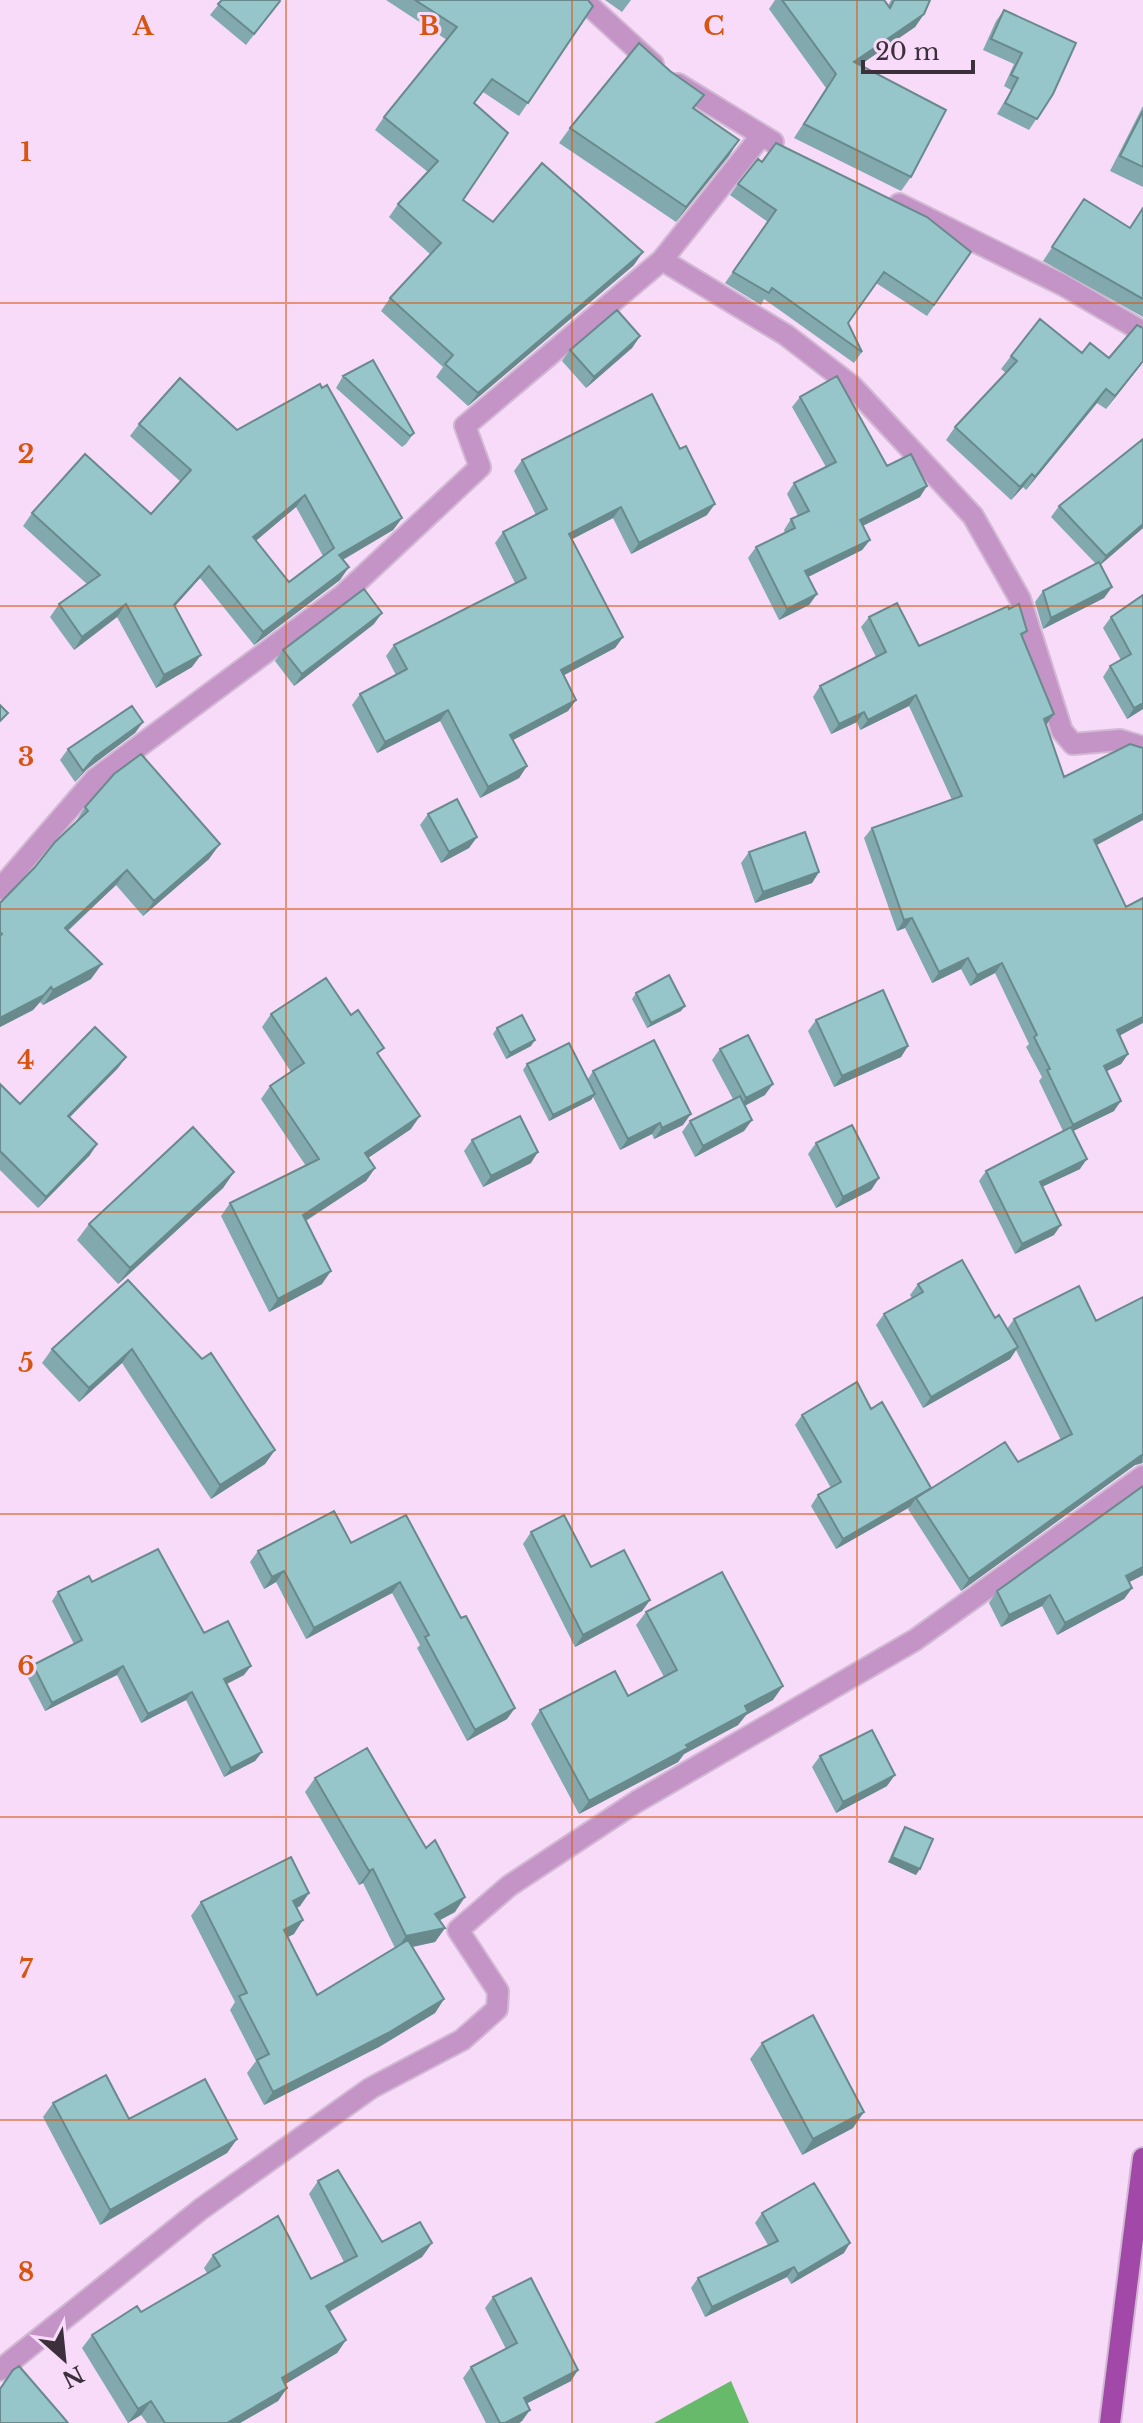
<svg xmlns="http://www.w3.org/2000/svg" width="1143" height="2423" font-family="'Libre Baskerville',serif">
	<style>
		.water { fill: #66ba69 }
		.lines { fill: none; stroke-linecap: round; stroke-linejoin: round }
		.minor-casing { stroke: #d1b9d3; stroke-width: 24 }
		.major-casing { stroke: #d1b9d3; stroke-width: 24 }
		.minor { stroke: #c494c7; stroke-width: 20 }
		.major { stroke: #a248a9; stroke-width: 20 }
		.wall { fill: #81a9ae; fill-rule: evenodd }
		.shaded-wall { fill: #698a8d }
		.building { fill: #96c5ca; stroke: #698a8d; stroke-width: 2; fill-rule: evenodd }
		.grid { fill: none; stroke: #d75511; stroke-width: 2; stroke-opacity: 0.55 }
		.grid-label { font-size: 26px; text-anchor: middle; font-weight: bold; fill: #d75511; stroke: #f7dbf9; stroke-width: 6; stroke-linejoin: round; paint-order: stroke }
	</style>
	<rect width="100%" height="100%" fill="#f7dbf9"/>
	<path class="water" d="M731 2381 749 2423H654Z"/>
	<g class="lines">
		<g class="minor-casing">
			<path id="minor" d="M583 0 653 64
				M678 84 773 142
				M899 204 1063 285 1143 332
				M662 260 786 335 852 386 973 516 1020 599 1062 731 1073 744 1120 740 1143 747
				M0 889 95 779 343 595 480 467 465 426 662 260 761 136
				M0 2370 201 2209 371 2088 462 2040 497 2009 498 1991 458 1930 509 1886 636 1802 915 1640 1143 1476"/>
		</g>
		<g class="major-casing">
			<path id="major" d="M1110 2423 1143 2158"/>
		</g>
		<use href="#minor" class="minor"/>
		<use href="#major" class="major"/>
	</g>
	<path class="wall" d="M222 0 280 1 246 45 210 15Z
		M386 0H588L593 6 519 116 483 92 474 103 463 200 493 222 634 265 468 406 436 377 443 367 381 311 390 298 430 254 389 217 398 204 428 172 375 130 384 117 447 40Z
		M605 0H631L622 12Z
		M775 0H884L888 6 891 0H930L924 14 915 27 860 65 911 177 901 191 794 138 826 88 769 9Z
		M1004 10 1053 94 1029 130 997 114 1011 90 1004 86 1014 64 983 50 996 21Z
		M1143 106V187L1110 171Z
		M570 128 739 140 676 222 559 143Z
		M762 162 971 252 927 316 876 283 848 323 862 352 854 363 764 299 761 305 725 283 768 222 730 195 738 184Z
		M1084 199 1130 228 1143 207V317L1043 261Z
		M640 336 632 348 586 388 562 361 570 350Z
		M1082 353 1143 362 1106 409 1097 403 1026 490 1023 487 1011 500 946 440 955 427 1006 373 1001 369 1011 356Z
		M343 376 414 433 406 444 402 447 336 388Z
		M800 397 887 466 920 497 863 526 870 540 862 550 808 577 817 594 809 605 779 620 748 558 756 547 785 533 784 530 791 519 798 516 787 494 794 483 826 467 792 407Z
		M139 424 237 430 402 518 393 530 343 560 340 580 254 645 200 578 175 606 192 667 156 688 117 617 74 650 50 617 59 604 87 584 23 526 32 513 151 514 181 482 130 436ZM296 507 323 556 289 582 256 540Z
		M522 460 707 515 631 554 613 518 572 539 623 637 615 648 564 675 576 700 568 711 513 740 527 766 519 778 480 798 440 721 377 753 352 705 360 694 396 675 386 656 394 645 515 583 495 543 503 532 536 515 514 471Z
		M1059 506 1143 528 1100 565 1112 587 1104 598 1043 629 1035 602 1043 591 1096 564 1051 517Z
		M1143 595V709L1127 719 1103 677 1110 666 1121 660 1103 628 1111 617Z
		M869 617 919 646 1027 631 1022 638 1046 725 1064 777 1096 845 1120 1036 1128 1054 1121 1064 1107 1071 1114 1111 1073 1131 1080 1169 1042 1187 1054 1235 1015 1254 979 1181 986 1171 1063 1131 1039 1081 1042 1077 1026 1047 1029 1044 995 973 970 986 961 969 932 983 905 928 897 931 864 838 872 828 952 800 909 706 860 730 857 722 831 734 813 697 820 686 876 657 861 627Z
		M374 624 294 686 275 661 283 650Z
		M143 722 135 733 87 769 75 782 60 760 68 749Z
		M85 807 209 859 143 916 116 885 68 931 91 979 43 1005 40 1002 33 1010 0 1027V903L35 867 75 823Z
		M428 814 477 837 469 848 441 863 420 825Z
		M749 852 819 872 812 883 755 903 741 863Z
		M636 993 681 1011 647 1028 632 999Z
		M271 1014 379 1055 411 1129 368 1158 375 1168 366 1181 306 1221 322 1284 269 1312 221 1216 230 1203 306 1166 261 1099 270 1086 291 1072 262 1027Z
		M816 1020 908 1046 901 1057 834 1087 808 1031Z
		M497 1028 531 1046 506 1059 493 1034Z
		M720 1049 765 1095 745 1106 752 1120 744 1131 695 1157 682 1132 690 1121 733 1099 712 1060Z
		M126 1057 118 1068 70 1117 90 1155 38 1208 0 1170V1084L20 1104Z
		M527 1064 588 1079 593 1071 683 1125 654 1139 652 1134 620 1150 593 1097 591 1100 549 1121 523 1070Z
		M472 1140 531 1163 483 1187 464 1151Z
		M816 1143 879 1178 871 1190 836 1208 808 1154Z
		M234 1172 223 1188 118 1284 77 1240 89 1224Z
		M128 1280 275 1450 265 1464 211 1499 122 1363 79 1402 42 1363 52 1349Z
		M918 1284 995 1318 1007 1329 1014 1319 1096 1321 1143 1297V1463L1135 1465 961 1591 908 1509 910 1507 836 1549 811 1506 818 1495 831 1488 795 1425 802 1415 931 1488 1018 1462 1061 1440 1016 1350 1010 1359 923 1408 876 1325 884 1314 912 1298 910 1295Z
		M406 1515 507 1719 467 1741 417 1648 420 1645 392 1593 306 1639 276 1582 264 1589 250 1562 258 1551 351 1543Z
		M531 1532 591 1567 650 1600 642 1611 575 1647 523 1544Z
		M1143 1575 1129 1582 1132 1588 1124 1599 1057 1635 1042 1606 1001 1627 989 1603 997 1591Z
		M92 1582 204 1633 244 1675 227 1684 262 1752 255 1761 224 1777 186 1700 141 1723 117 1675 45 1711 26 1674 33 1665 74 1644 52 1601 58 1592Z
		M646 1612 773 1700 746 1715 738 1725 684 1754 678 1762 579 1814 531 1724 540 1710 628 1696 664 1677 636 1625Z
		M820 1756 887 1786 836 1813 812 1767Z
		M315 1778 455 1912 440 1920 445 1928 435 1942 413 1947 444 1999 435 2013 379 2047 264 2105 247 2073 256 2061 230 2010 235 2002 191 1916 201 1902 309 1893 300 1906 297 1908 294 1934 288 1937 317 1995 395 1948 363 1883 359 1885 305 1792Z
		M905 1827 916 1875 888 1862 901 1833Z
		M762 2043 853 2128 802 2155 750 2059Z
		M53 2103 129 2119 237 2139 227 2153 100 2225 43 2117Z
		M318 2181 382 2242 432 2243 422 2257 329 2312 346 2340 337 2353 285 2384 287 2388 278 2401 240 2423H147L141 2415 128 2423 82 2348 92 2335 141 2312 207 2273 204 2268 213 2255 311 2279 344 2262 309 2194Z
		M762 2213 844 2253 791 2284 787 2277 705 2317 691 2288 698 2278 768 2245 755 2223Z
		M493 2297 571 2381 527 2403 522 2421 519 2423H486L463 2378 471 2367 506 2349 485 2308Z"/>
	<path class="shaded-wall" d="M924 14 915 27 844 76 854 62Z
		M739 140 729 156 676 222 686 207Z
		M643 252 634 265 468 406 478 393Z
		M640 336 632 348 586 388 594 377Z
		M1143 361V362L1106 409 1115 396Z
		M1106 389 1097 403 1026 490 1035 477Z
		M1032 474 1023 487 1011 500 1020 487Z
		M927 486 920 497 852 531 860 520Z
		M305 495 296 507 245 550 253 537Z
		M715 504 707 515 631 554 639 543Z
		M621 507 613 518 561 545 569 534Z
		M402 518 393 530 330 567 339 555Z
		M1143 524V528L1098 567 1106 556Z
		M870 540 862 550 798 582 805 571Z
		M209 566 200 578 165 617 174 605Z
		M349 567 340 580 254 645 263 632Z
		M1112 587 1104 598 1043 629 1051 618Z
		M817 594 809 605 779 620 787 609Z
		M126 604 117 617 74 650 82 637Z
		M382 613 374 624 294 686 302 674Z
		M623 637 615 648 553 681 561 670Z
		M201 655 192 667 156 688 164 675Z
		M916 695 909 706 860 730 868 720Z
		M576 700 568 711 502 746 510 735Z
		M1143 703V709L1127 719 1134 708Z
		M448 710 440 721 377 753 385 742Z
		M864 712 857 722 831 734 839 724Z
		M1054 714 1046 725 1036 729 1044 719Z
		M143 722 135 733 87 769 75 782 95 757Z
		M527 766 519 778 480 798 488 787Z
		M1143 814V820L1086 851 1094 840Z
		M477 837 469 848 441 863 449 852Z
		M220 844 209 859 143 916 154 901Z
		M127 870 116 885 54 943 65 928Z
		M819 872 812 883 755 903 763 892Z
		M912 918 905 928 897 931 904 920Z
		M968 958 961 969 932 983 939 972Z
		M1002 963 995 973 970 986 977 975Z
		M102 964 91 979 43 1005 53 990Z
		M51 987 40 1002 33 1010 0 1027V1018Z
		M685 1006 681 1011 647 1028 651 1023Z
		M1143 1017V1023L1110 1041 1117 1030Z
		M535 1040 531 1046 506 1059 510 1053Z
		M908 1046 901 1057 834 1087 842 1076Z
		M1128 1054 1121 1064 1097 1076 1104 1066Z
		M126 1057 118 1068 60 1127 68 1116Z
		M773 1084 765 1095 738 1109 746 1098Z
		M595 1094 591 1100 549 1121 553 1115Z
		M1121 1101 1114 1111 1065 1135 1073 1125Z
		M691 1114 683 1125 654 1139 662 1128Z
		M420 1116 411 1129 356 1166 365 1153Z
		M752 1120 744 1131 695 1157 703 1146Z
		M660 1123 652 1134 620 1150 628 1139Z
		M97 1144 90 1155 38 1208 46 1197Z
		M538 1152 531 1163 483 1187 491 1176Z
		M1087 1159 1080 1169 1033 1191 1040 1182Z
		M375 1168 366 1181 294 1228 303 1215Z
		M234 1172 223 1188 118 1284 130 1268Z
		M879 1178 871 1190 836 1208 843 1197Z
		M1061 1225 1054 1235 1015 1254 1022 1244Z
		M331 1271 322 1284 269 1312 278 1299Z
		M1018 1347 1010 1359 923 1408 931 1397Z
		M132 1349 122 1363 79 1402 89 1388Z
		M275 1450 265 1464 211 1499 220 1485Z
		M1143 1454 1142 1463 1135 1465 961 1591 969 1579Z
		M931 1488 916 1498 910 1507 836 1549 843 1539Z
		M1143 1567V1575L1118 1588 1126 1576Z
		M284 1571 276 1582 264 1589 272 1577Z
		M400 1582 392 1593 306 1639 314 1628Z
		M1132 1588 1124 1599 1057 1635 1065 1623Z
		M1050 1595 1042 1606 1001 1627 1009 1615Z
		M650 1600 642 1611 575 1647 583 1635Z
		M123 1666 117 1675 45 1711 52 1703Z
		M251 1666 244 1675 218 1688 224 1679Z
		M783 1686 773 1700 746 1715 738 1725 684 1754 678 1762 579 1814 589 1801 686 1745 745 1706Z
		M192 1692 186 1700 141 1723 148 1714Z
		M515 1708 507 1719 467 1741 475 1730Z
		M262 1752 255 1761 224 1777 231 1768Z
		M895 1775 887 1786 836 1813 843 1802Z
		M892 1857 920 1869 916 1875 888 1862Z
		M373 1869 363 1883 359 1885 369 1871Z
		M309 1893 300 1906 284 1914 293 1901Z
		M465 1897 455 1912 425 1928 435 1914Z
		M303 1920 294 1934 275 1943 284 1930Z
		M445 1928 435 1942 396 1950 406 1936Z
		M444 1999 435 2013 379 2047 264 2105 273 2092Z
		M864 2112 853 2128 802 2155 813 2139Z
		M237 2139 227 2153 100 2225 110 2210Z
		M432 2243 422 2257 316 2319 326 2306Z
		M850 2243 844 2253 791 2284 798 2274Z
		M794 2267 787 2277 705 2317 712 2307Z
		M346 2340 337 2353 272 2392 282 2378Z
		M578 2370 571 2381 516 2409 524 2398Z
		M287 2388 278 2401 240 2423H227Z
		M151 2401 141 2415 128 2423 138 2409Z
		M530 2410 522 2421 519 2423H505Z"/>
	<path class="building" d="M222 0H279L280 1 254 34 218 4Z
		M415 0H588L593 6 528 103 492 79 474 103 508 133 463 200 493 222 542 163 643 252 478 393 445 364 453 355 390 298 441 243 398 204 438 161 384 117 457 27Z
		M782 0H884L890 8 894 0H930L924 14 854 62 946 110 911 177 804 124 836 74Z
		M1004 10 1076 43 1053 94 1037 119 1005 103 1018 78 1011 75 1022 53 991 39Z
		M639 43 670 71 704 95 693 108 739 140 686 207 570 128Z
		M1143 111V167L1120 156Z
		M776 143 927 217 971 252 934 305 884 272 848 323 862 352 772 288 769 293 733 272 776 210 738 184 758 159 762 162Z
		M1084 199 1130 228 1143 208V299L1052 247Z
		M617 310 640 336 594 377 570 350Z
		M1040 319 1082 353 1090 343 1109 358 1137 325 1143 328V361L1115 396 1106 389 1035 477 1032 474 1020 487 955 427 1017 361 1011 356Z
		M373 360 414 433 410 436 343 376Z
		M837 376 887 466 911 454 927 486 860 520 870 540 805 571 817 594 787 609 756 547 795 528 791 519 809 511 794 483 836 462 800 397Z
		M180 378 237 430 320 384 322 388 327 385 402 518 339 555 349 567 263 632 209 566 174 605 201 655 164 675 126 604 82 637 59 604 100 575 32 513 85 454 151 514 191 470 139 424ZM305 495 334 548 289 582 253 537Z
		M652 394 680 449 686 446 715 504 639 543 621 507 569 534 623 637 561 670 576 700 510 735 527 766 488 787 448 710 385 742 360 694 407 669 394 645 526 578 503 532 547 509 522 460Z
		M1143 439V524L1106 556 1059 506Z
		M1099 562 1112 587 1051 618 1043 591Z
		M364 589 382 613 302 674 283 650Z
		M1143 595V703L1134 708 1110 666 1131 654 1111 617Z
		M897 603 919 646 1008 606 1009 609 1019 604 1027 631 1021 634 1054 714 1044 719 1064 777 1130 744 1143 748V814L1094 840 1126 907 1143 898V1017L1117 1030 1128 1054 1104 1066 1121 1101 1073 1125 1047 1070 1050 1069 1034 1037 1037 1035 1002 963 977 975 968 958 939 972 912 918 904 920 872 828 962 796 916 695 868 720 864 712 839 724 820 686 886 652 869 617Z
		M0 705 8 713 0 721Z
		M132 706 143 722 95 757 83 771 68 749Z
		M141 754 220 844 154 901 127 870 65 928 102 964 53 990 51 987 44 995 0 1018V936L2 934 0 932V903L35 867 55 842 88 811 85 807 114 774Z
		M457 799 477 837 449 852 428 814Z
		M805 832 819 872 763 892 749 852Z
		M669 975 685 1006 651 1023 636 993Z
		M326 978 351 1015 358 1010 384 1048 377 1053 420 1116 365 1153 375 1168 303 1215 331 1271 278 1299 230 1203 319 1159 270 1086 304 1063 271 1014Z
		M883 990 908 1046 842 1076 816 1020Z
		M522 1015 535 1040 510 1053 497 1028Z
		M95 1027 126 1057 68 1116 97 1144 46 1197 0 1151V1084L20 1104Z
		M748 1035 773 1084 746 1098 720 1049Z
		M654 1040 691 1114 662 1128 660 1123 628 1139 593 1071Z
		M569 1043 595 1094 553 1115 527 1064Z
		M740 1096 752 1120 703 1146 690 1121Z
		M520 1116 538 1152 491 1176 472 1140Z
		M852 1125 879 1178 843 1197 816 1143Z
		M193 1127 234 1172 130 1268 89 1224Z
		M1071 1127 1087 1159 1040 1182 1061 1225 1022 1244 986 1171Z
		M962 1260 995 1318 999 1315 1018 1347 931 1397 884 1314 923 1292 918 1284Z
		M128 1280 202 1359 211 1353 275 1450 220 1485 132 1349 89 1388 52 1349Z
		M1079 1286 1096 1321 1143 1297V1454L969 1579 916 1498 1005 1442 1018 1462 1072 1434 1014 1319Z
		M857 1382 871 1409 882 1402 931 1488 843 1539 818 1495 841 1482 802 1415Z
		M1143 1486V1567L1126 1576 1132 1588 1065 1623 1050 1595 1009 1615 997 1591Z
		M334 1511 351 1543 406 1515 461 1618 466 1616 515 1708 475 1730 425 1637 429 1635 400 1582 314 1628 284 1571 272 1577 258 1551Z
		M564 1515 591 1567 624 1550 650 1600 583 1635 531 1532Z
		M158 1549 204 1633 228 1621 251 1666 224 1679 262 1752 231 1768 192 1692 148 1714 123 1666 52 1703 33 1665 82 1640 58 1592 89 1576 92 1582Z
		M722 1572 783 1686 745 1706 748 1712 686 1745 688 1748 589 1801 540 1710 615 1671 628 1696 677 1670 646 1612Z
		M872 1730 895 1775 843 1802 820 1756Z
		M367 1748 426 1848 435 1840 465 1897 435 1914 445 1928 406 1936 373 1869 369 1871 315 1778Z
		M905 1827 933 1839 920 1869 892 1857Z
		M291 1857 309 1893 293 1901 303 1920 284 1930 317 1995 408 1940 444 1999 388 2033 273 2092 257 2060 269 2054 239 1996 247 1993 201 1902Z
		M813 2015 864 2112 813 2139 762 2043Z
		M106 2075 129 2119 205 2079 237 2139 110 2210 53 2103Z
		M338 2170 382 2242 420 2222 432 2243 326 2306 346 2340 282 2378 287 2388 227 2423H165L151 2401 138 2409 92 2335 137 2306 141 2312 220 2266 213 2255 278 2216 311 2279 357 2256 318 2181Z
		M814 2183 850 2243 798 2274 794 2267 712 2307 698 2278 778 2241 762 2213Z
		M531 2278 578 2370 524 2398 530 2410 505 2423H500L471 2367 517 2343 493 2297Z
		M19 2366 63 2417 68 2423H0V2389L13 2370Z"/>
	<path class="grid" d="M286 0V2423M572 0V2423M857 0V2423M0 303H1143M0 606H1143M0 909H1143M0 1212H1143M0 1514H1143M0 1817H1143M0 2120H1143"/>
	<g class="grid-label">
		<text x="143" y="35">A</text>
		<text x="429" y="35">B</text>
		<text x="714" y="35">C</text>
		<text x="26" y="161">1</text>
		<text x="26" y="463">2</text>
		<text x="26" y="766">3</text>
		<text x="26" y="1069">4</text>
		<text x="26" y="1372">5</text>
		<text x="26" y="1675">6</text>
		<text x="26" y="1978">7</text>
		<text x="26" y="2281">8</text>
	</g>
	<g transform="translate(64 2359) rotate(153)" stroke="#f7dbf9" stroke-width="6" paint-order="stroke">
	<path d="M0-6L14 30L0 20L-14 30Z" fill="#3b303c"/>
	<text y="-12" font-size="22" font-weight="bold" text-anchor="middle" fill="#3b303c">N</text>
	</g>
	<path d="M863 60v12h110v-12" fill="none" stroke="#3b303c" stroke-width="4"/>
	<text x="875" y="60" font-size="24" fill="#3b303c" stroke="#f7dbf9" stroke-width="6" paint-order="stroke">20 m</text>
</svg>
